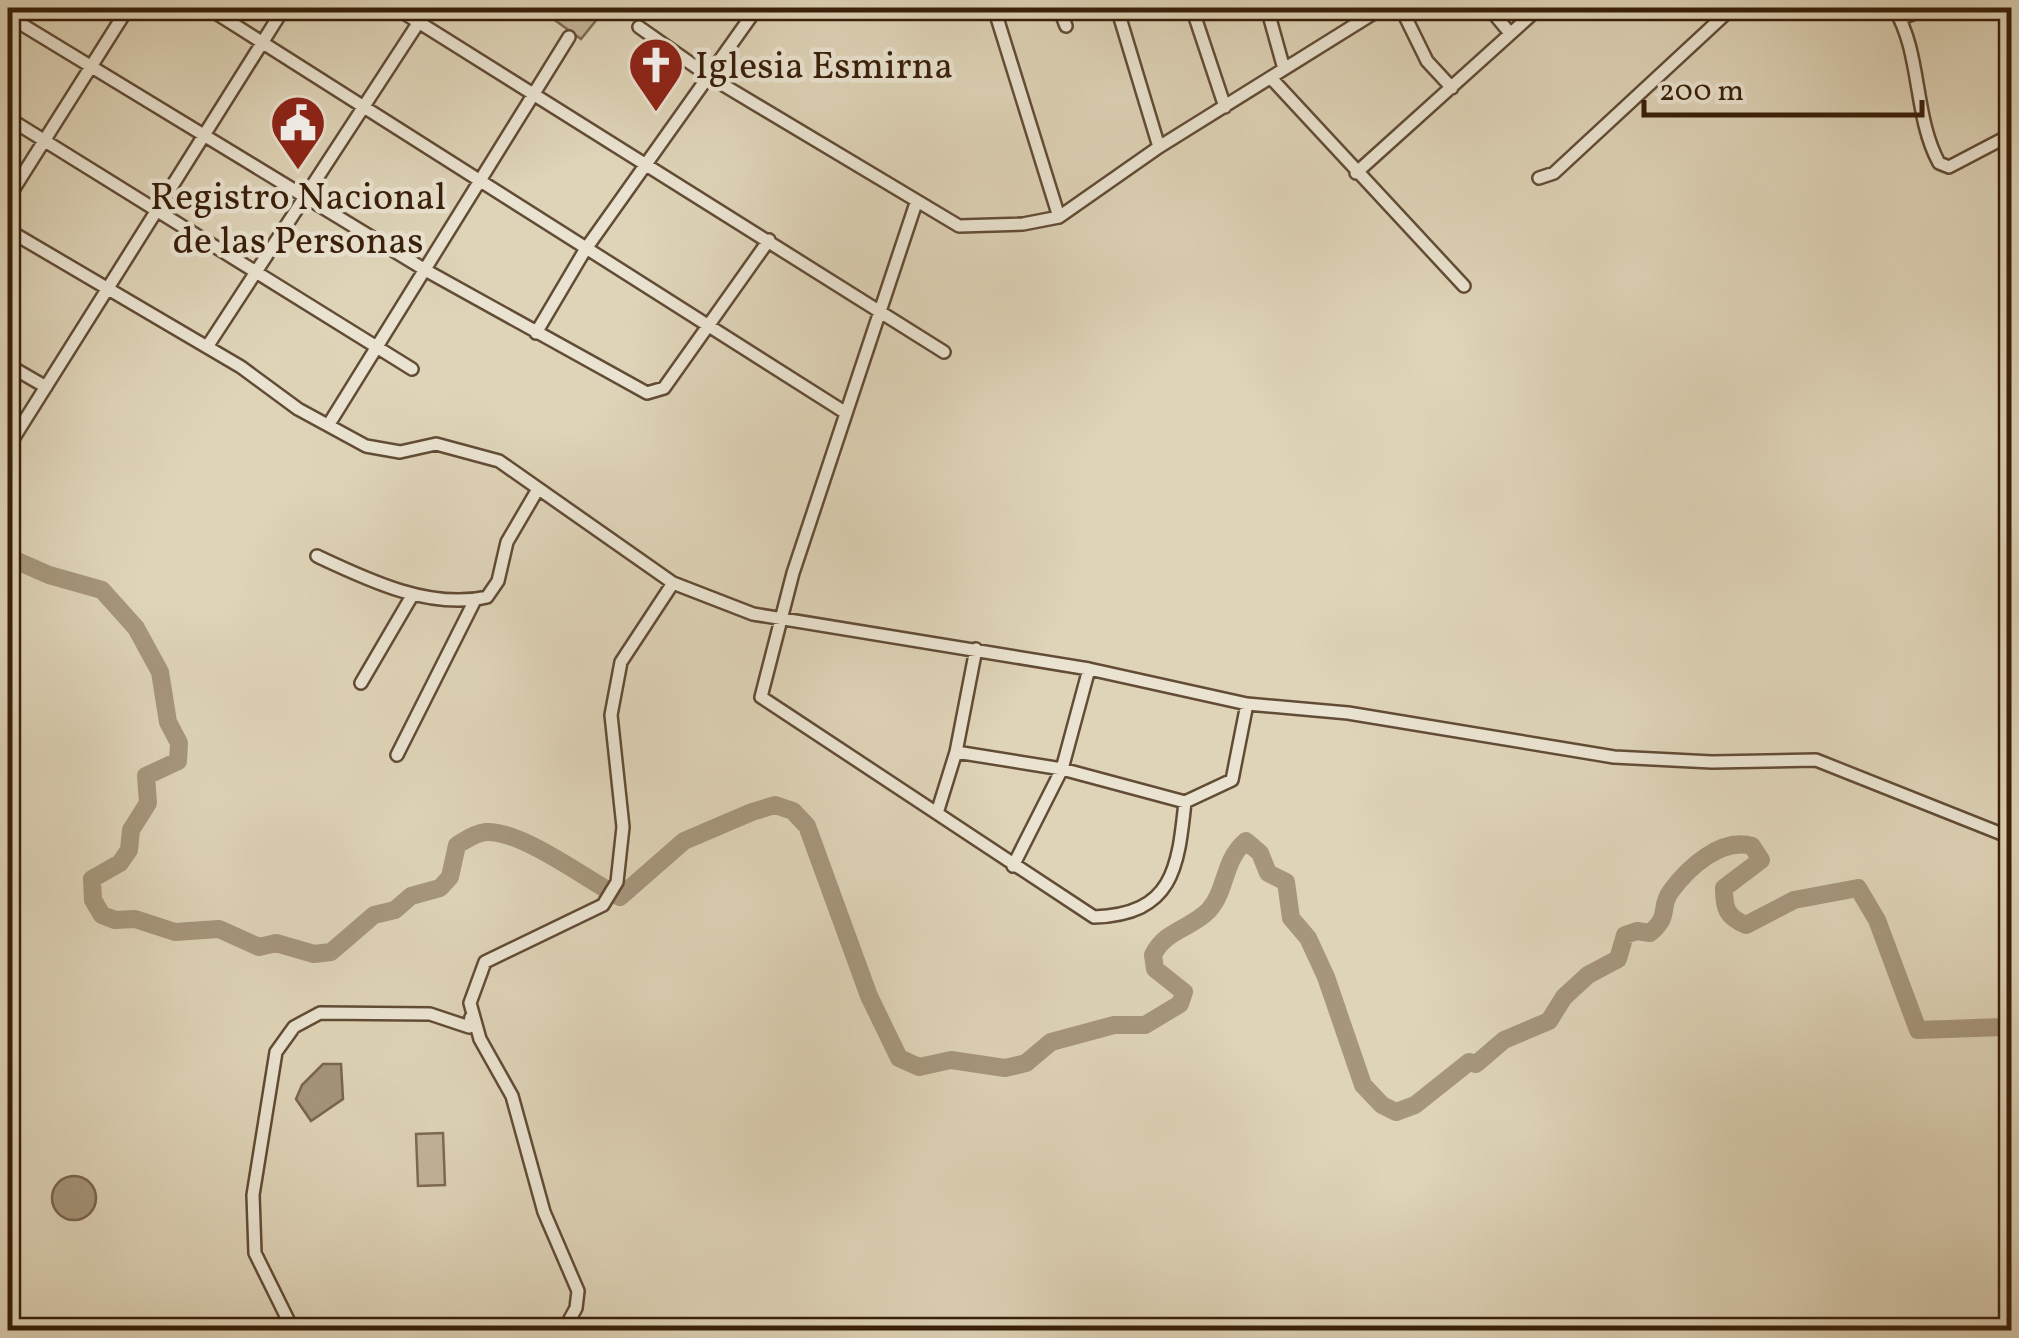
<svg xmlns="http://www.w3.org/2000/svg" width="2019" height="1338" font-family="Vollkorn,serif">
	<style>
		.green { fill: #c3b59a; stroke: #7e6a52; stroke-width: 2.5 }
		.water { fill: #a6967c; stroke: #7a664e; stroke-width: 2.5 }
		.lines { fill: none; stroke-linecap: round; stroke-linejoin: round }
		.river { stroke: #a6967c; stroke-width: 18 }
		.minor-casing { stroke: #624c35; stroke-width: 16 }
		.minor { stroke: #eae3d1; stroke-width: 11 }
		.labels { text-anchor: middle; stroke-width: 9; stroke-linejoin: round; paint-order: stroke }
		.poi-label { font-size: 38px; fill: #381f09; stroke: #eae3d1; text-anchor: start }
	</style>
	<rect width="100%" height="100%" fill="#dfd4b8"/>
	<filter id="stains"><feTurbulence type="fractalNoise" baseFrequency=".002" numOctaves="4"/><feColorMatrix values="0 0 0 0 .2 0 0 0 0 .09 0 0 0 0 .02 0 0 0 .5 -.17"/></filter>
	<radialGradient id="worn" r=".72"><stop offset=".6" stop-color="#630" stop-opacity="0"/><stop offset="1" stop-color="#630" stop-opacity=".3"/></radialGradient>
	<path class="green" d="M538 8H606L581 39Z
		M443 1133 445 1185 418 1186 416 1134Z"/>
	<path class="water" d="M323 1064H341L343 1099 311 1121 296 1099 302 1085Z
		M52 1198a22 22 0 1 1 44 0a22 22 0 1 1-44 0Z"/>
	<g class="lines">
		<path class="river" d="M8 557 49 575 102 590 136 628 160 672 168 722 179 743 178 761 146 776 148 803 131 830 129 850 120 863 92 879 93 900 102 915 115 920 135 919 175 932 219 929 259 947 276 943 314 954 331 952 374 915 395 910 411 896 440 888 450 877 457 845C466 840 475 833 486 832 522 830 587 880 620 897L684 841 752 812 775 805 793 811 807 826 869 996 899 1058 919 1067 951 1060 1005 1068 1026 1063 1051 1042 1114 1025H1145L1180 1004 1184 992 1155 969 1153 955C1165 930 1191 929 1209 910 1227 890 1223 860 1246 841L1260 853 1268 873 1286 882 1291 918 1308 938 1326 977 1363 1085 1382 1105 1396 1112 1415 1105 1469 1062 1476 1064 1504 1040 1549 1021 1564 997 1588 975 1618 959 1625 935 1637 931 1650 933C1672 914 1658 909 1671 891 1688 868 1721 837 1752 846L1761 860 1724 888C1724 909 1727 917 1746 925L1794 900 1858 888 1877 920 1918 1030 2004 1027 2012 1031"/>
		<g class="minor-casing">
			<path id="minor" d="M208 8 846 413
				M396 8 944 352
				M994 8 1059 217
				M1059 8 1066 26
				M1117 8 1159 147
				M1192 8 1225 107
				M1267 8 1284 69
				M1401 8 1427 61 1452 88
				M1489 8 1509 32
				M1894 8C1922 54 1913 115 1939 163L1949 167 2012 134
				M8 16 427 271 647 393 664 388 769 240
				M1900 19 1927 8
				M639 27 710 77 959 226 1023 224 1059 217 1159 147 1382 8
				M1271 78 1464 286
				M8 118 412 369
				M1356 173 1539 8
				M1539 178 1554 173 1732 8
				M8 198 128 8
				M916 203 793 573 761 697 1094 917C1173 914 1178 869 1185 802
				M8 230 241 367 298 409 366 446 400 452 436 444 499 461 673 583 753 614 1089 669 1247 704 1348 713 1614 757 1712 762 1816 760 2012 838
				M536 333 585 250 757 8
				M207 347 428 8
				M8 365 46 387
				M329 424 569 37
				M8 447 284 8
				M317 556C368 580 430 610 487 597L498 581 507 542 538 489
				M361 683 413 594
				M956 752 1062 769 1185 802 1232 780 1247 704
				M397 755 475 600
				M937 813 956 752 976 649
				M1013 866 1062 769 1089 669
				M293 1330 255 1253 253 1195 276 1052 294 1027 320 1013 430 1014 469 1027 471 1017
				M564 1330 576 1308 578 1291 544 1212 512 1096 480 1039 470 1003 485 962 603 905 617 882 623 827 611 715 621 662 673 583"/>
		</g>
		<use href="#minor" class="minor"/>
	</g>
	<defs>
		<g id="church-pin" transform="scale(2.875)"><path d="M0 17L-7.5 6A9.5 9.5 0 1 1 7.5 6Z" fill="#8f2418" stroke="#eae3d1"/><path d="M-1.2-6h2.4v3.5h3.3v2.4h-3.3V6h-2.4V-.1h-3.3v-2.4h3.3Z" fill="#fff"/></g>
		<g id="civic-pin" transform="scale(2.875)"><path d="M0 17L-7.5 6A9.5 9.5 0 1 1 7.5 6Z" fill="#8f2418" stroke="#eae3d1"/><path d="M-.6-6.5H3V-4.5H.6V-3L4-1V1h2V6H-6V1h2V-1L-.6-3ZM-1.2 2.5V6h2.4V2.5Z" fill="#fff"/></g>
	</defs>
	<g fill-rule="evenodd">
		<use href="#church-pin" x="656" y="65"/>
		<use href="#civic-pin" x="298" y="123"/>
	</g>
	<g class="labels">
		<g class="poi-label">
			<text x="695" y="78">Iglesia Esmirna</text>
			<text x="298" y="209" text-anchor="middle">Registro Nacional<tspan x="298" dy="44">de las Personas</tspan></text>
		</g>
	</g>
	<rect width="2019" height="1338" fill="none" stroke="#dfd4b8" stroke-width="40"/>
	<rect x="10" y="10" width="1999" height="1318" fill="none" stroke="#381f09" stroke-width="5"/>
	<rect x="20" y="20" width="1979" height="1298" fill="none" stroke="#381f09" stroke-width="2.5"/>
	<path d="M1644 100v15h278v-15" fill="none" stroke="#381f09" stroke-width="5"/>
	<text x="1659" y="100" font-size="30" fill="#381f09" stroke="#eae3d1" stroke-width="8" paint-order="stroke">200 m</text>
	<rect width="100%" height="100%" filter="url(#stains)"/>
	<rect width="100%" height="100%" fill="url(#worn)"/>
</svg>
